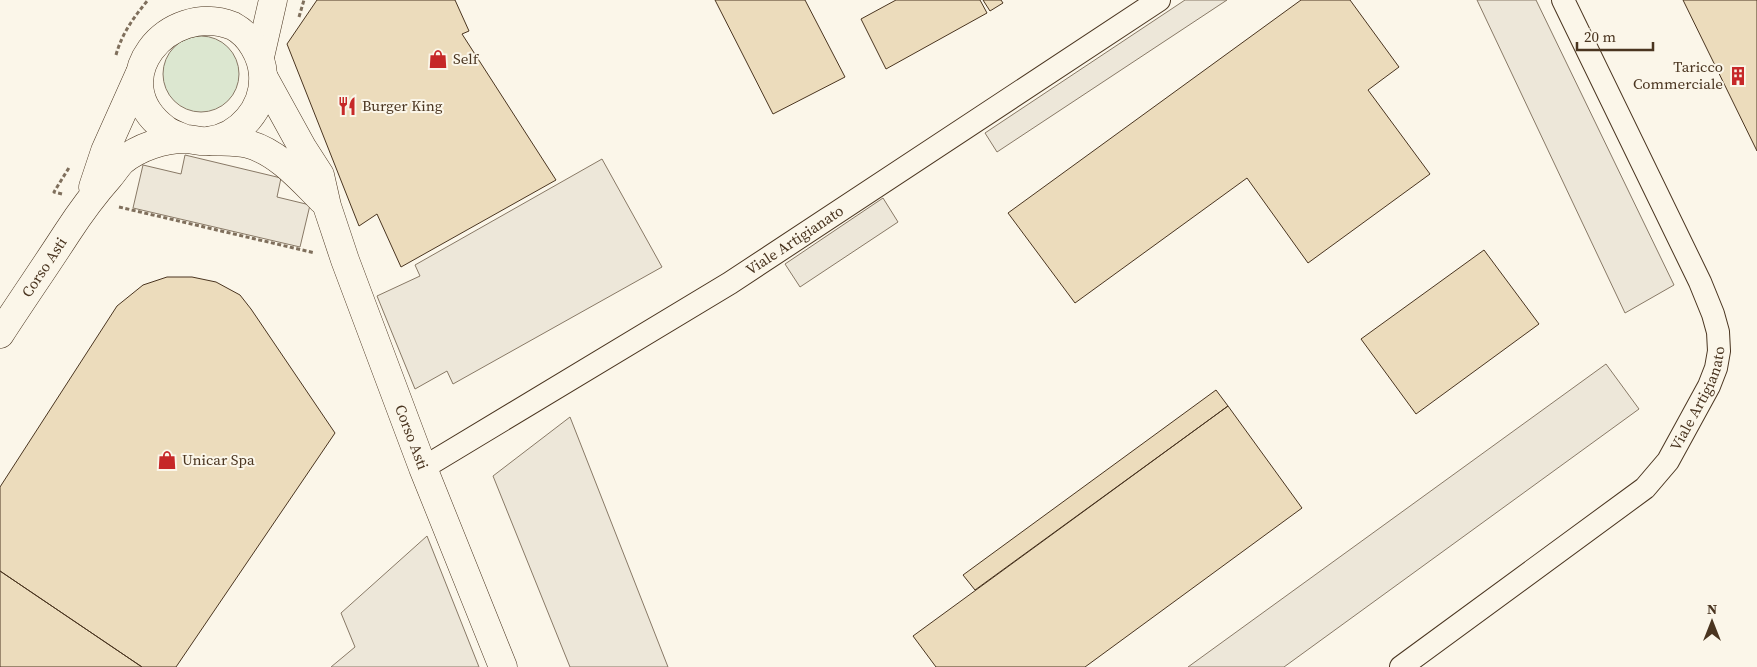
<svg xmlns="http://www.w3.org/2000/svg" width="1757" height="667" font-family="'Source Serif 4',serif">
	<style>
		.green { fill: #dce7d0; stroke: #887966 }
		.parking { fill: #ede7d9; stroke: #887966 }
		.building { fill: #ecdcbc; stroke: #4a3520 }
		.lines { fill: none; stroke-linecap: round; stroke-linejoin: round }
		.street-casing { stroke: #4a3520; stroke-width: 24 }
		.secondary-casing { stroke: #4a3520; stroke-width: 29 }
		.primary-casing { stroke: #4a3520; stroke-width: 29 }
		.path { stroke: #7f6f5c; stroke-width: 3; stroke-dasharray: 4 2.5; stroke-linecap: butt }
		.street { stroke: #fbf6e9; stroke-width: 22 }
		.secondary { stroke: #fbf6e9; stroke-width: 28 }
		.primary { stroke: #fbf6e9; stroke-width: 28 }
		.labels { text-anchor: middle; stroke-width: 4; stroke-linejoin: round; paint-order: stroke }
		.poi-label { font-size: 15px; fill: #4a3520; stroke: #fbf6e9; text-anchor: start }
		.street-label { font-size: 15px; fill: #4a3520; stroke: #fbf6e9 }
	</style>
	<rect width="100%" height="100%" fill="#fbf6e9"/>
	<path class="green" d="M163 74a38 38 0 1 1 76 0a38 38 0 1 1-76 0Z"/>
	<path class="parking" d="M1185 0H1227L997 152 985 133Z
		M1477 0H1536L1674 285 1625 313Z
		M185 155 281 178 277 197 310 205 300 247 133 208 143 165 181 174Z
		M602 159 662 267 453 384 447 371 415 389 377 296 420 276 415 265Z
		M883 198 898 222 800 287 785 264Z
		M1606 364 1639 409 1284 667H1188Z
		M570 417 668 667H570L493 476Z
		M427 536 479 667H331L355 647 341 613Z"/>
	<path class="building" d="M317 0H455L469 31 462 34 556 180 401 267 377 214 359 226 287 44Z
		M715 0H805L845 77 773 114Z
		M896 0H980L987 13 886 69 861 19Z
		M983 0H1001L1003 3 990 11Z
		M1301 0H1350L1399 67 1368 90 1430 174 1308 263 1247 178 1075 303 1008 213Z
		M1683 0H1757V151Z
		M1484 250 1539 324 1416 414 1361 339Z
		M167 277H192L216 282 240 295 251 309 335 433 176 667H142L0 571V487L117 306 143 285Z
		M1216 390 1228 406 975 590 963 575Z
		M1228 406 1302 508 1085 667H936L913 636Z
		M0 571 142 667H0Z"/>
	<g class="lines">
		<g class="street-casing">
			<g id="street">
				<path id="s1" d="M423 468 730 283 1159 0"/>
				<path id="s2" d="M1401 667 1645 488 1668 461 1709 386 1716 368 1719 351 1718 332 1713 314 1700 282 1563 0"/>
			</g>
		</g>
		<g class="secondary-casing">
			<g id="secondary">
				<path id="s3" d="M264 78 302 147 320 175 327 206 345 260 423 468 503 667"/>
				<path d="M209 141C221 142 236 141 248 144 278 152 301 179 322 200"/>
			</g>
		</g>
		<g class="primary-casing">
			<g id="primary">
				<path d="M260 57 273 0"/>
				<path d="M93 187 105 151 139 75"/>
				<path id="s4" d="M0 334C22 300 45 267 67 233 80 213 94 194 110 176 114 171 118 165 122 161 139 147 164 139 185 139 193 139 200 142 208 141 240 137 265 108 263 75 262 56 250 35 233 26 168 0 101 81 165 129 171 134 179 136 186 139"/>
			</g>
		</g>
		<path class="path" d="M299 17 304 0
			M116 55C122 33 134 17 148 0
			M62 194 54 192 70 166
			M119 207 315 253"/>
		<use href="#street" class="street"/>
		<use href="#secondary" class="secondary"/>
		<use href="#primary" class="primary"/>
	</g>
	<defs>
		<g id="shop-bare" transform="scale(1.5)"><path d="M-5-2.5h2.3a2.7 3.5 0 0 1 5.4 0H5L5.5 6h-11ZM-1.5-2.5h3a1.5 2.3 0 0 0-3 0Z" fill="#c62828" stroke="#fbf6e9" stroke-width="2.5" paint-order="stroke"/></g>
		<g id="building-bare" transform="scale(1.5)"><path d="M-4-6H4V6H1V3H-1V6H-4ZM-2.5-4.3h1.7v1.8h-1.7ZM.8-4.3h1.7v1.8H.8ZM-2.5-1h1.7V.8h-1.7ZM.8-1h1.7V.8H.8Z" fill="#c62828" stroke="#fbf6e9" stroke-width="2.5" paint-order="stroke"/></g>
		<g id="restaurant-bare" transform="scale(1.5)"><path d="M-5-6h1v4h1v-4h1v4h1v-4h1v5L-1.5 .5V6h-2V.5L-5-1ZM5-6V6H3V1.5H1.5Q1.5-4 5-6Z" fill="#c62828" stroke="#fbf6e9" stroke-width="2.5" paint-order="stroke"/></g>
	</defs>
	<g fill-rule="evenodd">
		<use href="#shop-bare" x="438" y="59"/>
		<use href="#building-bare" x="1738" y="76"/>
		<use href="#restaurant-bare" x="347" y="106"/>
		<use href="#shop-bare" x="167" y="460"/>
	</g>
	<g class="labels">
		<g class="poi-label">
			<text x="453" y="64">Self</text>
			<text x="1723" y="72" text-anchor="end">Taricco<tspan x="1723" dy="17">Commerciale</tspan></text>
			<text x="362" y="111">Burger King</text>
			<text x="182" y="465">Unicar Spa</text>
		</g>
		<g class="street-label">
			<text dy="5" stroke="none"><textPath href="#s1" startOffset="436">Viale Artigianato</textPath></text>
			<text dy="5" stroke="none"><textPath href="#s4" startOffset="80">Corso Asti</textPath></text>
			<text dy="5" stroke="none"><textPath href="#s2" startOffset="408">Viale Artigianato</textPath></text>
			<text dy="5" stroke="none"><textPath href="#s3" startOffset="390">Corso Asti</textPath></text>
		</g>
	</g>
	<g transform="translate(1712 622)" stroke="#fbf6e9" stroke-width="4" paint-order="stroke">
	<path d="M0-4L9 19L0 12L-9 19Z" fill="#4a3520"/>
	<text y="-8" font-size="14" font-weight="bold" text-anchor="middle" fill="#4a3520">N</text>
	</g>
	<path d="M1577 42v8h76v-8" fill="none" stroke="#4a3520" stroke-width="2.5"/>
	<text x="1584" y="42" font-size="15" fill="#4a3520" stroke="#fbf6e9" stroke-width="4" paint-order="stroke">20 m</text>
</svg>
